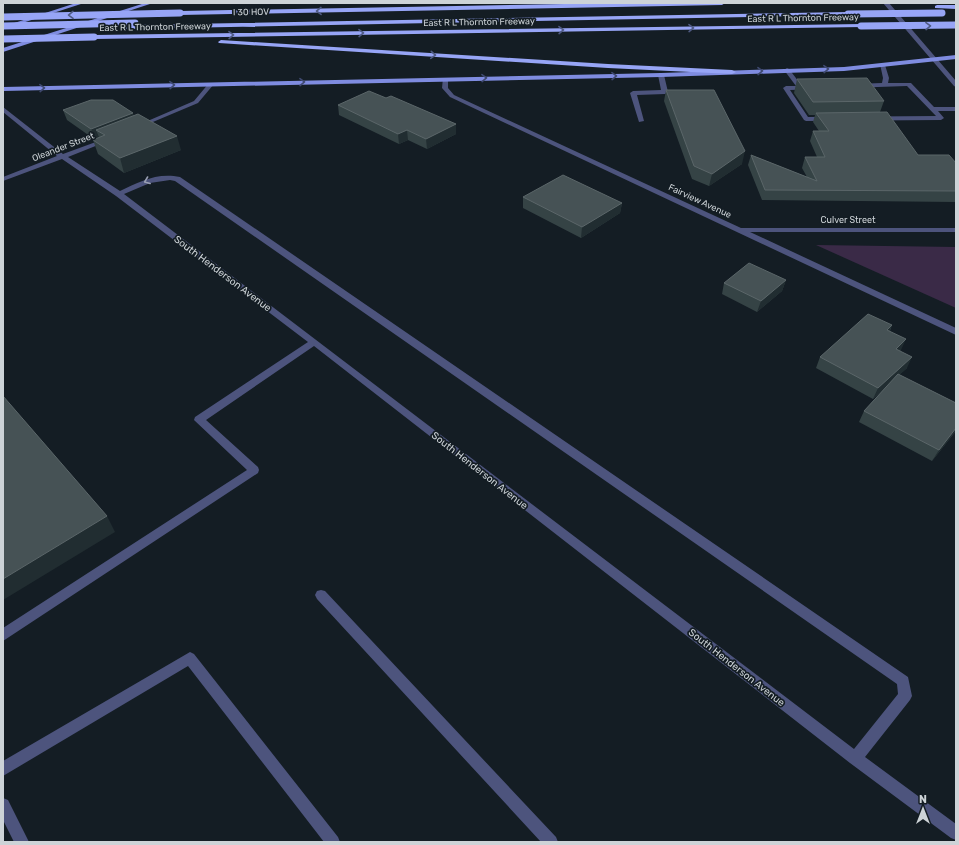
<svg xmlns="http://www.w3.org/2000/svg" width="959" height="845" font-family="Rubik,sans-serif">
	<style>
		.green { fill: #3a2a47 }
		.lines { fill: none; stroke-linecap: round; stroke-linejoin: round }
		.minor { fill: #4d547d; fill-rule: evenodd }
		.major { fill: #7f8ce0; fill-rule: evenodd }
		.highway { fill: #97a5f6; fill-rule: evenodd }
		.highway-bridge { stroke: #97a5f6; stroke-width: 7 }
		.wall { fill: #354345 }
		.shaded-wall { fill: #212d31 }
		.building { fill: #465255; stroke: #5b6669 }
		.oneway { stroke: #4f5a82 }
		.oneway2 { stroke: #3f496f }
		.oneway3 { stroke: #9aa0b3 }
		.labels { text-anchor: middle; stroke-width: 3.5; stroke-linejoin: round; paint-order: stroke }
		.far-street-label { font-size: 9px; fill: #cdd3d7; stroke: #141d24 }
		.street-label { font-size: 10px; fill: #cdd3d7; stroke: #141d24 }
	</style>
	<rect width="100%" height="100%" fill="#141d24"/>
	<path class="green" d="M816 245 956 247V308Z"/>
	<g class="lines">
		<path class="minor" d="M883 3H889L956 81V87L954 86Z
			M880 64 885 65 889 78 888 83H911L934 107H956V111H938L944 118 941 120 806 121 804 120 783 88 786 86H796L784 70 787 68 789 69 802 86 882 83 883 78ZM907 86 936 116 808 117 790 90Z
			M661 73 664 75 668 92 665 94 637 95 644 121 639 122 630 93 633 91 661 90 658 75Z
			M443 78 448 79V88L454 95 741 228H956V232H750L956 328V335L450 97 442 88Z
			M209 83 214 84 198 103 141 127 136 126 194 101Z
			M3 107 63 154 104 139H108V141L68 157 120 191C139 182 157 172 180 177L908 677 912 696 910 700 865 757 956 824V840L951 838 850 763 314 346 206 420 258 467 259 470 258 473 3 641V628L247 470 194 420 195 417 308 342 116 196 62 159 3 181V177L57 156 3 112ZM170 180 175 181 897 684 898 694 854 749 124 194 150 183Z
			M321 590 325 591 556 837 558 842H541L317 599 315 595 317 591Z
			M190 652 194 654 338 837 340 842H324L188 666 3 776V761Z
			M3 798 8 800 29 842H14L3 820Z"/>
		<path class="major" d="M76 3H84L10 27 5 26Z
			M145 3H153L3 52V48Z
			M956 55V59L844 71 661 77 3 91V87L661 73 844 67Z"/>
		<path class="highway" d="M620 3H725L722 5 180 15 177 13 180 11Z
			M937 5H956V9L935 8V6Z
			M848 12 850 13V15L125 29 122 27 125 25Z
			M861 24 863 25V27L94 39 91 37 94 35Z
			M221 40 608 64 732 70 736 72 732 74 608 68 219 43 218 42Z"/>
		<path class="highway-bridge" d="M848 14 942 13
			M3 17 180 13
			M3 26 135 23
			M861 26 956 25
			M3 39 94 37"/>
	</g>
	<path class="wall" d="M797 79 884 101 880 112 918 155 956 163V202L762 200 748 165 751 155 807 177 802 168 805 157H817L810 141 813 131H819L813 122 815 115H809L794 93Z
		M666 90 742 164 709 186 692 179 664 101Z
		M386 98 456 124V134L427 149 408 140 399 144 339 115 338 105Z
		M63 110 134 115 181 150 124 173 98 154 93 140 94 139 67 120Z
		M523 197 622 203 620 213 581 238 523 208Z
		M786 280 782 291 757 312 722 294 724 283Z
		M892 325 890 331 901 350 900 351 907 368 899 375 956 403V431L932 461 859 422 864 411 885 388 873 399 816 368 820 357Z"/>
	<path class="shaded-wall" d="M133 113 136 123 96 130 99 137 95 139 91 129Z
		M456 124V134L427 149 426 139Z
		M407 130 408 140 399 144 398 134Z
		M177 136 181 150 124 173 120 158Z
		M745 151 742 164 709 186 712 174Z
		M622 203 620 213 581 238 582 227Z
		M786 280 782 291 757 312 761 301Z
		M892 325 887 336V330Z
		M906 339 901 350 891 360 896 349Z
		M912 357 907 368 873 399 878 388Z
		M956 428V431L932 461 939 450Z
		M107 516 115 532 3 600V579Z"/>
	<path class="building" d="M867 78 884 101 813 102 797 79Z
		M666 90H714L745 151 712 174 694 166Z
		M369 91 386 98 391 96 456 124 426 139 407 130 398 134 338 105Z
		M91 100H113L133 113 91 129 63 110Z
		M887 112 918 155H949L956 163V191L765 190 751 155 817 181 805 157H825L813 131H829L816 113Z
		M138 114 177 136 120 158 93 140 105 135 96 130Z
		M563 175 622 203 582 227 523 197Z
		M749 263 786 280 761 301 724 283Z
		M868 314 892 325 887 330 906 339 896 349 912 357 878 388 820 357Z
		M898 374 956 403V428L939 450 864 411Z
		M3 396 107 516 3 579Z"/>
	<defs><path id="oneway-chevron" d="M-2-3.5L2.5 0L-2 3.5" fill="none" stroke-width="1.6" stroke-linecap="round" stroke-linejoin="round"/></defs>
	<g class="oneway">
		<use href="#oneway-chevron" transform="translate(319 11) rotate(179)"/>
		<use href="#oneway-chevron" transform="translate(71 15) rotate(179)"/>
		<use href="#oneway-chevron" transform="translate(928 26) rotate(-1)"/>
		<use href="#oneway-chevron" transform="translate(691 28) rotate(-1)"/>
		<use href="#oneway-chevron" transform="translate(561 30) rotate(-1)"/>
		<use href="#oneway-chevron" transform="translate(361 33) rotate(-1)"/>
		<use href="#oneway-chevron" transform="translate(231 35) rotate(-1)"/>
		<use href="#oneway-chevron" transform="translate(433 55) rotate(4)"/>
	</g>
	<g class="oneway2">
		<use href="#oneway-chevron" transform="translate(826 69) rotate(-2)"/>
		<use href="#oneway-chevron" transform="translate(760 71) rotate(-1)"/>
		<use href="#oneway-chevron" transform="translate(614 76) rotate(-1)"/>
		<use href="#oneway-chevron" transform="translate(484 78) rotate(-1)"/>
		<use href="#oneway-chevron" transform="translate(302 82) rotate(-1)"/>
		<use href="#oneway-chevron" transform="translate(172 85) rotate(-2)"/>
		<use href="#oneway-chevron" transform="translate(42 88) rotate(-2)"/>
	</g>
	<use class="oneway3" href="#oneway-chevron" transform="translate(147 181) rotate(159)"/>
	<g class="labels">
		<g class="far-street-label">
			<text transform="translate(251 12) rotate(-1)" y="3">I 30 HOV</text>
			<text transform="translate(803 18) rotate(-1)" y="3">East R L Thornton Freeway</text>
			<text transform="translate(479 22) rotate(-1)" y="3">East R L Thornton Freeway</text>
			<text transform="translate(155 27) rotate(-1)" y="3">East R L Thornton Freeway</text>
			<text transform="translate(63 147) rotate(-21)" y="3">Oleander Street</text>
			<text transform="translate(700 201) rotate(25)" y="3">Fairview Avenue</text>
			<text x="848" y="223">Culver Street</text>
		</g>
		<g class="street-label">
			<text transform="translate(223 273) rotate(37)" y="4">South Henderson Avenue</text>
			<text transform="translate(480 470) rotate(38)" y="4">South Henderson Avenue</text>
			<text transform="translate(737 667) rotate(38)" y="4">South Henderson Avenue</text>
		</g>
	</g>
	<rect width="959" height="845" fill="none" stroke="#cdd3d7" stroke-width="8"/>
	<g transform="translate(923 809)" stroke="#141d24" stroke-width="3" paint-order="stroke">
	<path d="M0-3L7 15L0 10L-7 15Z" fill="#cdd3d7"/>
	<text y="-6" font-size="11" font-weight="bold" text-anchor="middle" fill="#cdd3d7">N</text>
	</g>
</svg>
